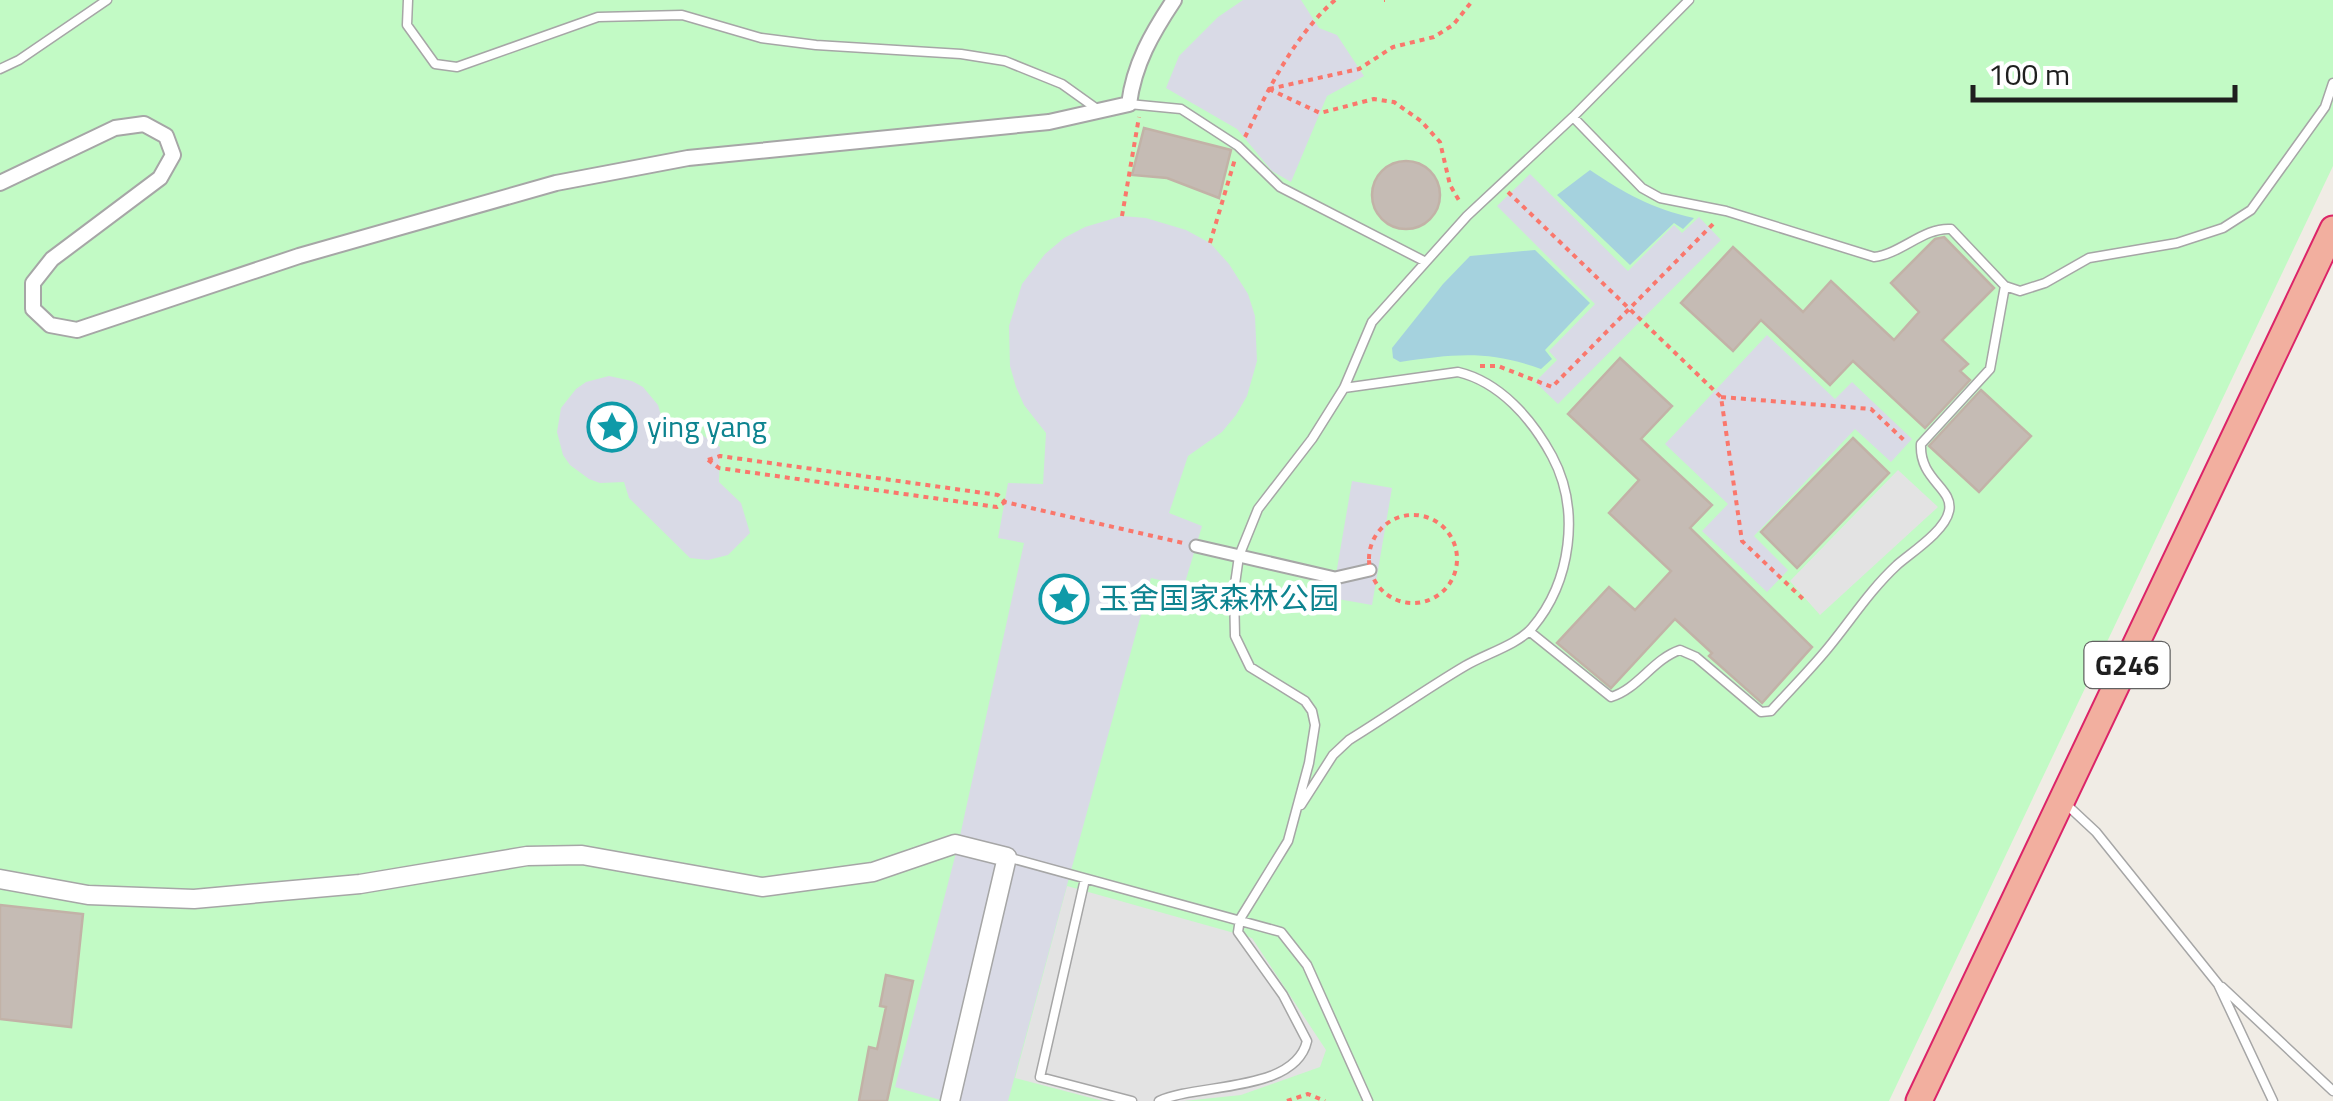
<svg xmlns="http://www.w3.org/2000/svg" width="2333" height="1101" font-family="'Titillium Web','Noto Sans SC',sans-serif">
	<style>
		.park { fill: #c2fac5 }
		.parking { fill: #e3e3e3 }
		.plaza { fill: #d9dae6 }
		.water { fill: #a5d2de }
		.building { fill: #c5bbb4; stroke: #c2b2a7; stroke-width: 2.5 }
		.lines { fill: none; stroke-linecap: round; stroke-linejoin: round }
		.service-casing { stroke: #a6a6a6; stroke-width: 11 }
		.pedestrian-casing { stroke: #a6a6a6; stroke-width: 15 }
		.minor-casing { stroke: #a6a6a6; stroke-width: 18 }
		.tertiary-casing { stroke: #a6a6a6; stroke-width: 21 }
		.trunk-casing { stroke: #dc2468; stroke-width: 29 }
		.path { stroke: #fa776c; stroke-width: 4; stroke-dasharray: 5 5; stroke-linecap: butt }
		.service { stroke: #fff; stroke-width: 8 }
		.pedestrian { stroke: #fff; stroke-width: 11 }
		.minor { stroke: #fff; stroke-width: 14 }
		.tertiary { stroke: #fff; stroke-width: 18 }
		.trunk { stroke: #f2af9f; stroke-width: 25 }
		.labels { text-anchor: middle; stroke-width: 9; stroke-linejoin: round; paint-order: stroke }
		.shield { fill: #fff; stroke: #626262; stroke-width: 2.5 }
		.shield-label { font-size: 28px; font-weight: bold; fill: #1f1f1f }
		.culture-label { font-size: 30px; fill: #0d838f; stroke: #fff; text-anchor: start }
	</style>
	<rect width="100%" height="100%" fill="#f0ece5"/>
	<path class="park" d="M0 0H2333V166L1889 1101H0Z"/>
	<path class="parking" d="M1898 470 1938 507 1820 615 1790 581Z
		M1067 886 1252 938 1326 1050 1320 1067 1241 1095 1184 1101H1103L1015 1078Z"/>
	<path class="plaza" d="M1243 0H1301L1319 28 1337 35 1364 76 1327 96 1291 182 1272 171 1237 129 1166 88 1179 56 1218 17Z
		M1530 174 1628 271 1674 225 1682 233 1699 217 1721 240 1558 404 1535 382 1557 360 1549 351 1595 304 1497 206Z
		M1122 216 1146 218 1186 230 1210 243 1229 264 1248 294 1255 316 1257 361 1247 396 1236 415 1222 432 1188 456 1169 513 1202 526 1184 586 1151 578 1008 1101H944L895 1087 958 845 1024 543 998 538 1008 483 1043 484 1046 433 1024 405 1016 387 1010 366 1009 326 1022 284 1045 254 1064 238 1085 227Z
		M1767 335 1835 399 1852 382 1912 439 1891 462 1855 429 1754 536 1788 570 1767 592 1702 531 1728 504 1665 444Z
		M609 376 632 381 643 387 658 405 664 425 681 421 720 447 719 482 741 503 750 533 728 555 708 560 690 558 629 498 624 482 600 483 589 479 570 465 563 455 557 432 561 408 576 389 586 382Z
		M1352 481 1392 488 1372 605 1332 598Z"/>
	<path class="water" d="M1590 170C1624 193 1653 209 1694 218L1683 229 1674 223 1630 265 1557 195Z
		M1535 250 1590 303 1545 350 1552 359 1541 369C1488 350 1455 354 1400 362L1393 358 1392 348 1443 284 1470 256Z"/>
	<path class="building" d="M1144 128 1231 150 1219 198 1167 178 1132 175Z
		M1372 195a34 34 0 1 1 68 0a34 34 0 1 1-68 0Z
		M1944 237 1994 288 1942 340 1968 364 1960 371 1970 380 1925 428 1853 361 1830 385 1761 320 1733 351 1681 303 1733 247 1803 312 1831 281 1894 340 1919 312 1891 283 1935 239Z
		M1620 358 1672 406 1641 439 1712 505 1690 528 1812 647 1762 703 1709 656 1712 653 1675 619 1611 688 1557 643 1609 587 1635 610 1671 571 1609 513 1639 480 1568 414Z
		M1981 390 2031 436 1979 492 1929 446Z
		M1853 438 1889 473 1797 568 1761 532Z
		M0 905 83 914 71 1027 0 1019Z
		M886 975 913 981 887 1101H859L869 1047 877 1049 886 1007 880 1006Z"/>
	<g class="lines">
		<g class="service-casing">
			<path id="service" d="M408 0 407 25 435 64 457 67 598 17 682 15 761 38 816 45 961 54 1005 61 1062 84 1097 109
				M0 69 19 60 107 0
				M1129 104 1181 109 1238 146 1280 187 1424 261
				M1573 117 1642 188 1660 198 1726 211 1874 257C1901 254 1924 227 1951 229L2005 286 2020 291 2045 283 2089 258 2177 243 2223 228 2251 210 2325 107 2333 83
				M1529 631 1611 697C1638 689 1653 659 1680 650L1696 657 1761 712 1771 711C1790 690 1810 670 1828 648 1851 620 1870 590 1897 565 1912 552 1945 531 1949 511 1954 488 1919 480 1921 444L1990 369 2005 286
				M1301 805 1333 755 1349 740C1388 716 1426 689 1465 666 1485 654 1517 645 1532 628 1571 582 1581 510 1552 456 1532 419 1500 382 1458 372L1344 388
				M2067 805 2096 832 2218 984 2273 1101
				M1007 857 1281 932 1307 965 1368 1101
				M1085 879 1040 1077 1132 1101
				M2222 987 2333 1091
				M1159 1101C1197 1083 1295 1093 1307 1041L1283 995 1238 932 1240 919 1288 841 1309 763 1315 725 1312 711 1305 701 1250 667 1235 636 1234 591 1239 556 1258 509 1312 439 1344 388 1372 322 1467 216 1573 117 1689 0"/>
		</g>
		<g class="pedestrian-casing">
			<path id="pedestrian" d="M1196 546 1335 578 1370 570"/>
		</g>
		<g class="minor-casing">
			<path id="minor" d="M0 183 115 128 144 124 166 136 173 155 160 178 52 259 33 283V309L50 325 77 330 299 256 556 183 688 158 1049 122 1129 104C1134 64 1152 33 1174 0"/>
		</g>
		<g class="tertiary-casing">
			<path id="tertiary" d="M0 879 88 895 194 899 360 884 527 856 582 855 762 887 873 872 955 844 1007 857 950 1101"/>
		</g>
		<g class="trunk-casing">
			<path id="trunk" d="M1919 1101 2333 229"/>
		</g>
		<path class="path" d="M1384 0H1385
			M1269 89 1320 113 1374 99 1394 102 1421 121 1440 142 1450 185 1461 204
			M1269 89 1359 69 1393 47 1434 37 1453 25 1473 0
			M1245 137C1269 88 1294 36 1335 0
			M1508 192 1721 397 1742 541 1803 599
			M1122 216 1139 117
			M1210 243 1235 159
			M1480 366H1498L1552 387 1716 221
			M1721 397 1871 409 1907 443
			M708 460 720 456 998 495 1005 502 1183 543
			M708 460 719 468 997 507 1005 502
			M1369 559a44 44 0 1 1 88 0a44 44 0 1 1-88 0Z
			M1287 1101 1308 1094 1325 1101"/>
		<use href="#service" class="service"/>
		<use href="#pedestrian" class="pedestrian"/>
		<use href="#minor" class="minor"/>
		<use href="#tertiary" class="tertiary"/>
		<use href="#trunk" class="trunk"/>
	</g>
	<defs>
		<g id="sight-ring" transform="scale(2.5)"><circle r="9.5" fill="#fff" stroke="#0f9aa8" stroke-width="1.5"/><path d="M0-6L1.8-2.2L6-1.7L2.9 1.2L3.7 5.4L0 3.3L-3.7 5.4L-2.9 1.2L-6-1.7L-1.8-2.2Z" fill="#0f9aa8"/></g>
	</defs>
	<g fill-rule="evenodd">
		<use href="#sight-ring" x="612" y="427"/>
		<use href="#sight-ring" x="1064" y="599"/>
	</g>
	<g class="labels">
		<rect class="shield" x="2084.5" y="642" width="85" height="46" rx="8"/>
		<g class="shield-label">
			<text x="2127" y="675">G246</text>
		</g>
		<g class="culture-label">
			<text x="647" y="437">ying yang</text>
			<text x="1099" y="609">玉舍国家森林公园</text>
		</g>
	</g>
	<path d="M1973 85v15h262v-15" fill="none" stroke="#1f1f1f" stroke-width="5"/>
	<text x="1988" y="85" font-size="30" fill="#1f1f1f" stroke="#ffffff" stroke-width="8" paint-order="stroke">100 m</text>
</svg>
